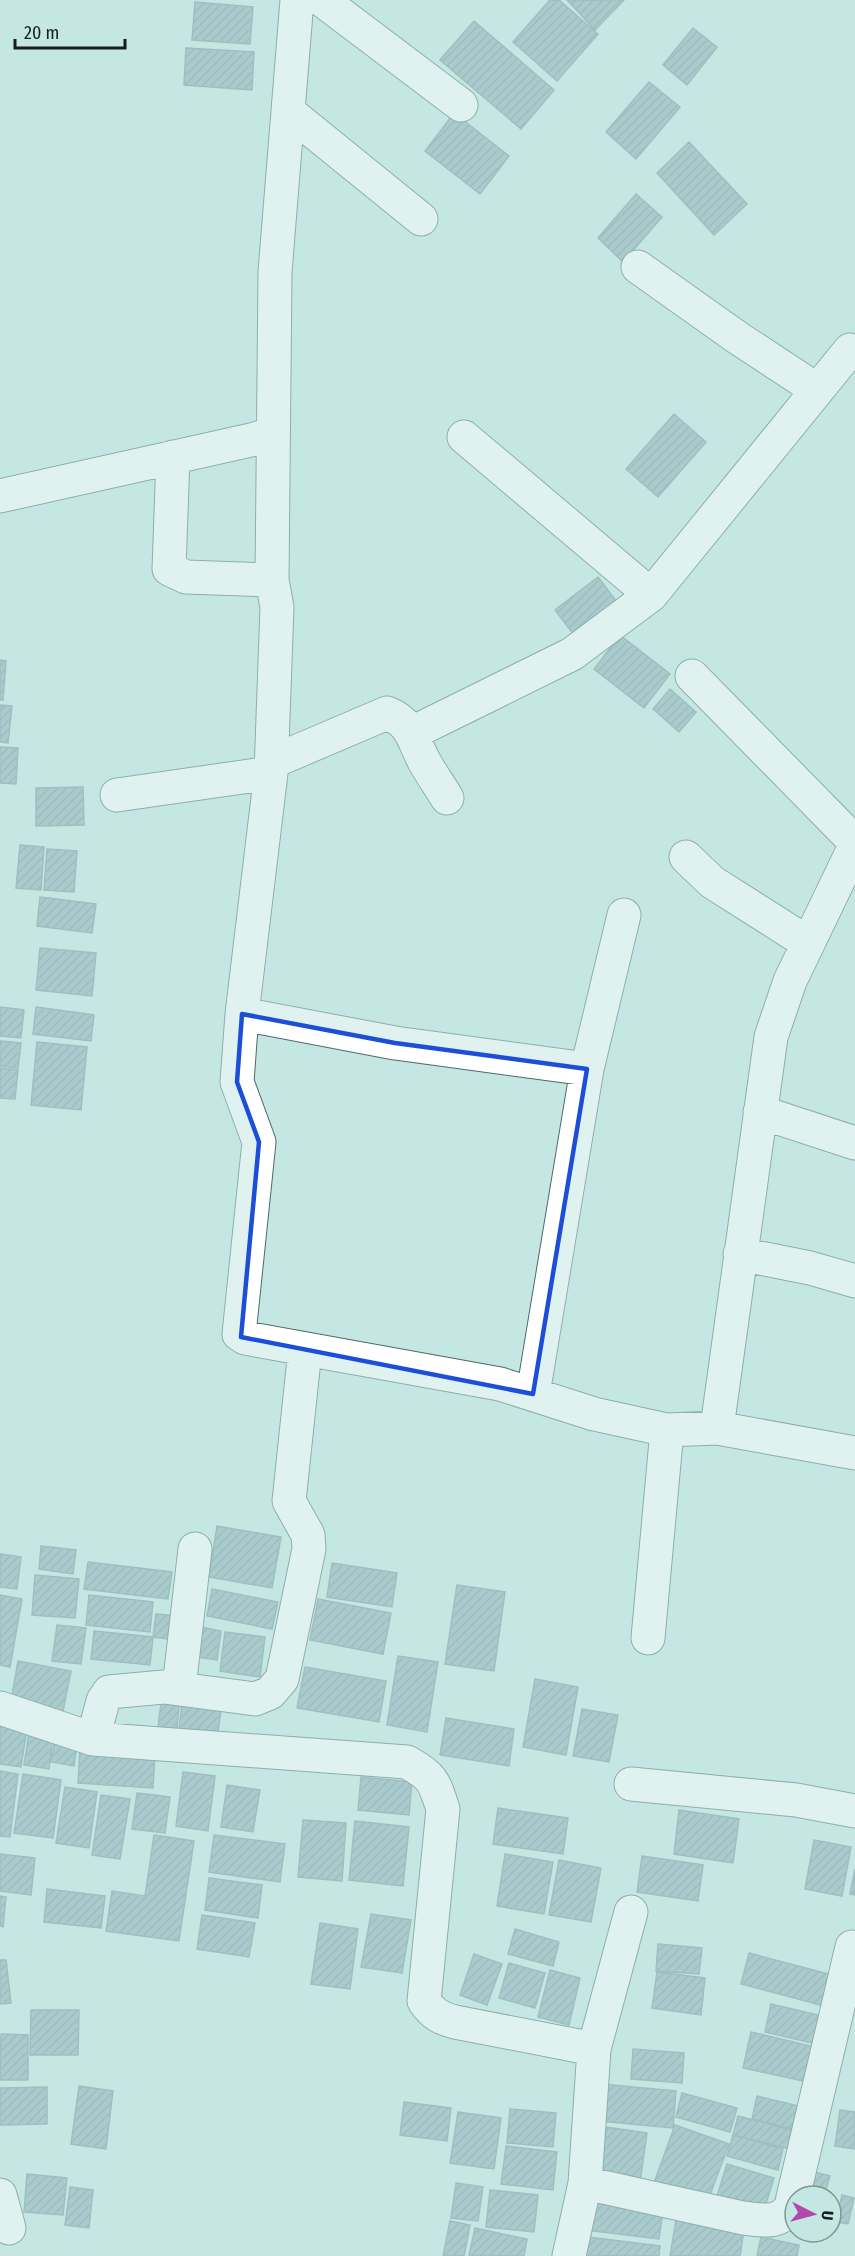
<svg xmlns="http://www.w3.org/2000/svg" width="855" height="2256" font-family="'Fira Sans Condensed',sans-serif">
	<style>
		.building { fill: url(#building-hatch); stroke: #708e96; stroke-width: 1.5 }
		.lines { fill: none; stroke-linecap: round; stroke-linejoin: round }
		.minor-casing { stroke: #4b6a68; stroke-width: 35 }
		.minor { stroke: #fff; stroke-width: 33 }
		.marked { fill: none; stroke: #1d4ed8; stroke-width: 4.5; stroke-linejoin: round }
	</style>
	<defs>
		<pattern id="building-hatch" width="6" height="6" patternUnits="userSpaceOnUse" patternTransform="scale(1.5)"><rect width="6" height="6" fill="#8ba9b2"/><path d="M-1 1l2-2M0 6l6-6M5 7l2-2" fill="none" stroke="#708990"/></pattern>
	</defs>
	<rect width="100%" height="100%" fill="#c5e7e4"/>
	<path class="building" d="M550 0H559L598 34 557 81 513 42Z
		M567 0H624L595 30Z
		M195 2 253 7 250 44 192 40Z
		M474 21 554 90 521 129 440 60Z
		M693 28 717 47 687 85 663 65Z
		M186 48 254 52 252 90 184 85Z
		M649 82 680 107 636 159 606 132Z
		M454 113 509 156 480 194 425 151Z
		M689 142 747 204 714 235 657 173Z
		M636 194 662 217 623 262 598 238Z
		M674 414 706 442 658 497 626 469Z
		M598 577 620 606 577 639 555 610Z
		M620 635 670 674 644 708 594 669Z
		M0 660 6 661 3 700H0Z
		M670 689 696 712 679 732 653 709Z
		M0 705 12 706 8 743 0 742Z
		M0 747 18 748 16 784 0 783Z
		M83 787 84 825 36 826V788Z
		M20 845 44 847 41 890 16 888Z
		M47 849 77 851 74 892 44 890Z
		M40 897 96 904 92 933 37 926Z
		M40 948 96 953 92 996 36 990Z
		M0 1007 24 1010 21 1038 0 1036Z
		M36 1007 94 1015 91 1041 33 1034Z
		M0 1041 21 1043 18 1068 0 1066Z
		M37 1042 87 1047 81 1110 31 1105Z
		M0 1068 18 1070 15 1099 0 1098Z
		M217 1526 281 1537 272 1588 209 1577Z
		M41 1546 76 1550 73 1574 39 1569Z
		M0 1554 21 1557 17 1589 0 1587Z
		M88 1562 172 1572 168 1599 84 1589Z
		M332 1563 397 1573 392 1607 327 1597Z
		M35 1575 79 1579 75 1618 32 1615Z
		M457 1585 505 1592 494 1671 445 1664Z
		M212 1589 278 1602 272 1629 207 1616Z
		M0 1595 22 1599 10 1667 0 1665Z
		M89 1595 153 1602 150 1632 86 1625Z
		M318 1599 391 1613 383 1654 310 1640Z
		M156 1614 178 1616 176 1640 153 1637Z
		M57 1625 86 1628 81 1664 52 1661Z
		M201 1627 221 1631 217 1660 197 1657Z
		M94 1631 153 1637 150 1665 91 1659Z
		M225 1632 265 1637 260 1677 220 1671Z
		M398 1656 438 1662 427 1732 387 1725Z
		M18 1661 71 1671 62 1716 10 1706Z
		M305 1667 386 1681 379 1722 297 1708Z
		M535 1679 578 1687 566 1755 523 1747Z
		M162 1696 180 1699 175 1744 156 1742Z
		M183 1698 222 1702 216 1747 177 1742Z
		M582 1709 618 1715 609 1762 573 1756Z
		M0 1718 28 1722 21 1767 0 1764Z
		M446 1718 514 1729 509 1766 440 1755Z
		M29 1732 53 1735 49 1769 24 1765Z
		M56 1733 78 1737 74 1766 51 1762Z
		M80 1749 155 1754 153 1788 78 1783Z
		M0 1771 18 1774 10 1837 0 1836Z
		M183 1772 215 1776 208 1831 176 1826Z
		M23 1774 61 1780 53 1838 14 1833Z
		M361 1777 412 1782 409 1815 358 1810Z
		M227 1785 260 1790 253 1832 221 1827Z
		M65 1787 97 1792 89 1848 56 1843Z
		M137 1793 170 1797 165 1833 132 1829Z
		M101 1795 130 1799 120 1859 92 1855Z
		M498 1808 568 1818 563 1854 493 1844Z
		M679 1810 739 1819 733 1863 674 1854Z
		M303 1820 346 1823 342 1881 298 1877Z
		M355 1821 409 1827 403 1886 349 1880Z
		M154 1835 194 1841 179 1941 106 1931 112 1891 145 1896Z
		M214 1835 285 1844 280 1882 209 1872Z
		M814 1840 851 1847 842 1896 805 1889Z
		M0 1854 35 1858 31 1895 0 1891Z
		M505 1854 553 1862 544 1914 497 1906Z
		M642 1856 703 1865 698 1901 637 1892Z
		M559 1860 601 1868 591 1922 549 1915Z
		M855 1869V1895L850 1894Z
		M209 1878 262 1885 258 1918 205 1910Z
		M47 1889 105 1896 101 1928 44 1922Z
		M0 1896 6 1897 3 1927 0 1926Z
		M371 1914 411 1920 402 1973 361 1967Z
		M202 1915 255 1923 249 1957 197 1949Z
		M320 1923 358 1929 350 1989 311 1984Z
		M515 1929 559 1942 553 1966 508 1954Z
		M658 1944 702 1948 699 1974 656 1971Z
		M749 1953 840 1977 832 2008 741 1984Z
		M474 1954 502 1964 487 2005 460 1995Z
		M0 1960H6L11 2003 0 2004Z
		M509 1963 545 1973 535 2008 499 1998Z
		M550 1970 580 1978 569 2025 538 2017Z
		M657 1972 705 1978 701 2015 652 2008Z
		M771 2004 831 2018 825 2046 765 2032Z
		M31 2010H79L78 2055H30Z
		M751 2032 815 2047 808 2082 743 2068Z
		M1 2034 28 2035V2080H0Z
		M633 2049 684 2053 682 2083 631 2079Z
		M602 2084 676 2091 673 2128 599 2121Z
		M79 2086 113 2091 106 2149 71 2144Z
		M47 2087V2124L0 2125V2088Z
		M682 2093 737 2108 730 2132 676 2117Z
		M757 2096 811 2109 806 2132 752 2119Z
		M404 2102 451 2108 447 2141 400 2135Z
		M510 2109 556 2113 553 2147 507 2143Z
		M840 2110 855 2112V2149L835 2146Z
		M458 2112 501 2118 494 2169 450 2163Z
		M738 2116 803 2133 799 2151 733 2135Z
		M675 2125 729 2144 707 2203 654 2183Z
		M598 2126 647 2133 640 2183 591 2177Z
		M733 2135 783 2149 778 2170 727 2156Z
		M506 2146 557 2152 553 2190 501 2184Z
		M727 2164 774 2178 764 2210 717 2196Z
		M811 2171 830 2176 824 2196H804Z
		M27 2174 67 2178 63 2215 24 2212Z
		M456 2183 483 2187 478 2221 451 2218Z
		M70 2187 93 2190 89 2228 65 2225Z
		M490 2190 538 2195 534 2232 486 2227Z
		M842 2195 854 2198 848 2224 836 2222Z
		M589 2202 663 2211 659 2239 586 2230Z
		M676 2220 744 2230 740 2256H670Z
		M450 2221 470 2225 464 2256H443Z
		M475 2228 527 2239 524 2256H469Z
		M580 2236 660 2246 659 2256H578Z
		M761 2237 799 2245 797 2256H757Z"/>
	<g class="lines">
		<g class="minor-casing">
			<path id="minor" d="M297 0 275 272 272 580 277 607 271 773 242 1014 237 1082 259 1142 239 1334 245 1338 500 1384 594 1414 667 1430 717 1428 855 1453
				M322 0 461 105
				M289 112 421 219
				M638 267 738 338 817 390
				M464 437 651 595
				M173 457 169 569 186 577 272 580
				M0 496 255 439 273 433
				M692 676 855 842
				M412 733 572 654 651 595 850 350
				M272 762 387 713C412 723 413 740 424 761 431 774 440 786 447 798
				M117 795 271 773
				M686 857 712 882 808 943
				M242 1014 395 1043 587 1069
				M760 1112 855 1143
				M740 1254 810 1268 855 1281
				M533 1394 587 1069 624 915
				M717 1428 771 1037 790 981 855 846
				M648 1638 667 1430
				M179 1688 195 1549
				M0 1708 93 1739 103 1701 109 1692 164 1687 255 1699 270 1693 282 1679 309 1549 308 1535 289 1501 305 1350
				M93 1739 407 1762C434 1777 434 1782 443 1809L424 2001C433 2014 440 2018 455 2022L594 2049
				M631 1784 796 1800 855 1811
				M585 2183 743 2218C762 2220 780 2225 791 2206L852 1947
				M0 2195 9 2228
				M569 2256 585 2183 594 2049 631 1912"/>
		</g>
		<use href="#minor" class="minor"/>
	</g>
	<path d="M0 0H855V2256H0ZM242 1014 395 1043 587 1069 533 1394 241 1337 259 1142 237 1082Z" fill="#c5e7e4" fill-opacity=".55" fill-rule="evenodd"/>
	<path class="marked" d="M242 1014 395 1043 587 1069 533 1394 241 1337 259 1142 237 1082Z"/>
	<g transform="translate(813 2214) rotate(96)"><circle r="28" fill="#c5e7e4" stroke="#7d9795" stroke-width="1.5"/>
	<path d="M0-4.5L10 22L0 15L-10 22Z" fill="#b149ac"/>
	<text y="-9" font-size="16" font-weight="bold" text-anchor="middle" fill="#121f1e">U</text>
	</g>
	<path d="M15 39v9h110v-9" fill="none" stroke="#121f1e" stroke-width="3"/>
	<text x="24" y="39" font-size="18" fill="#121f1e" stroke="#c5e7e4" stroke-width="4.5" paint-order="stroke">20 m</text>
</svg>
